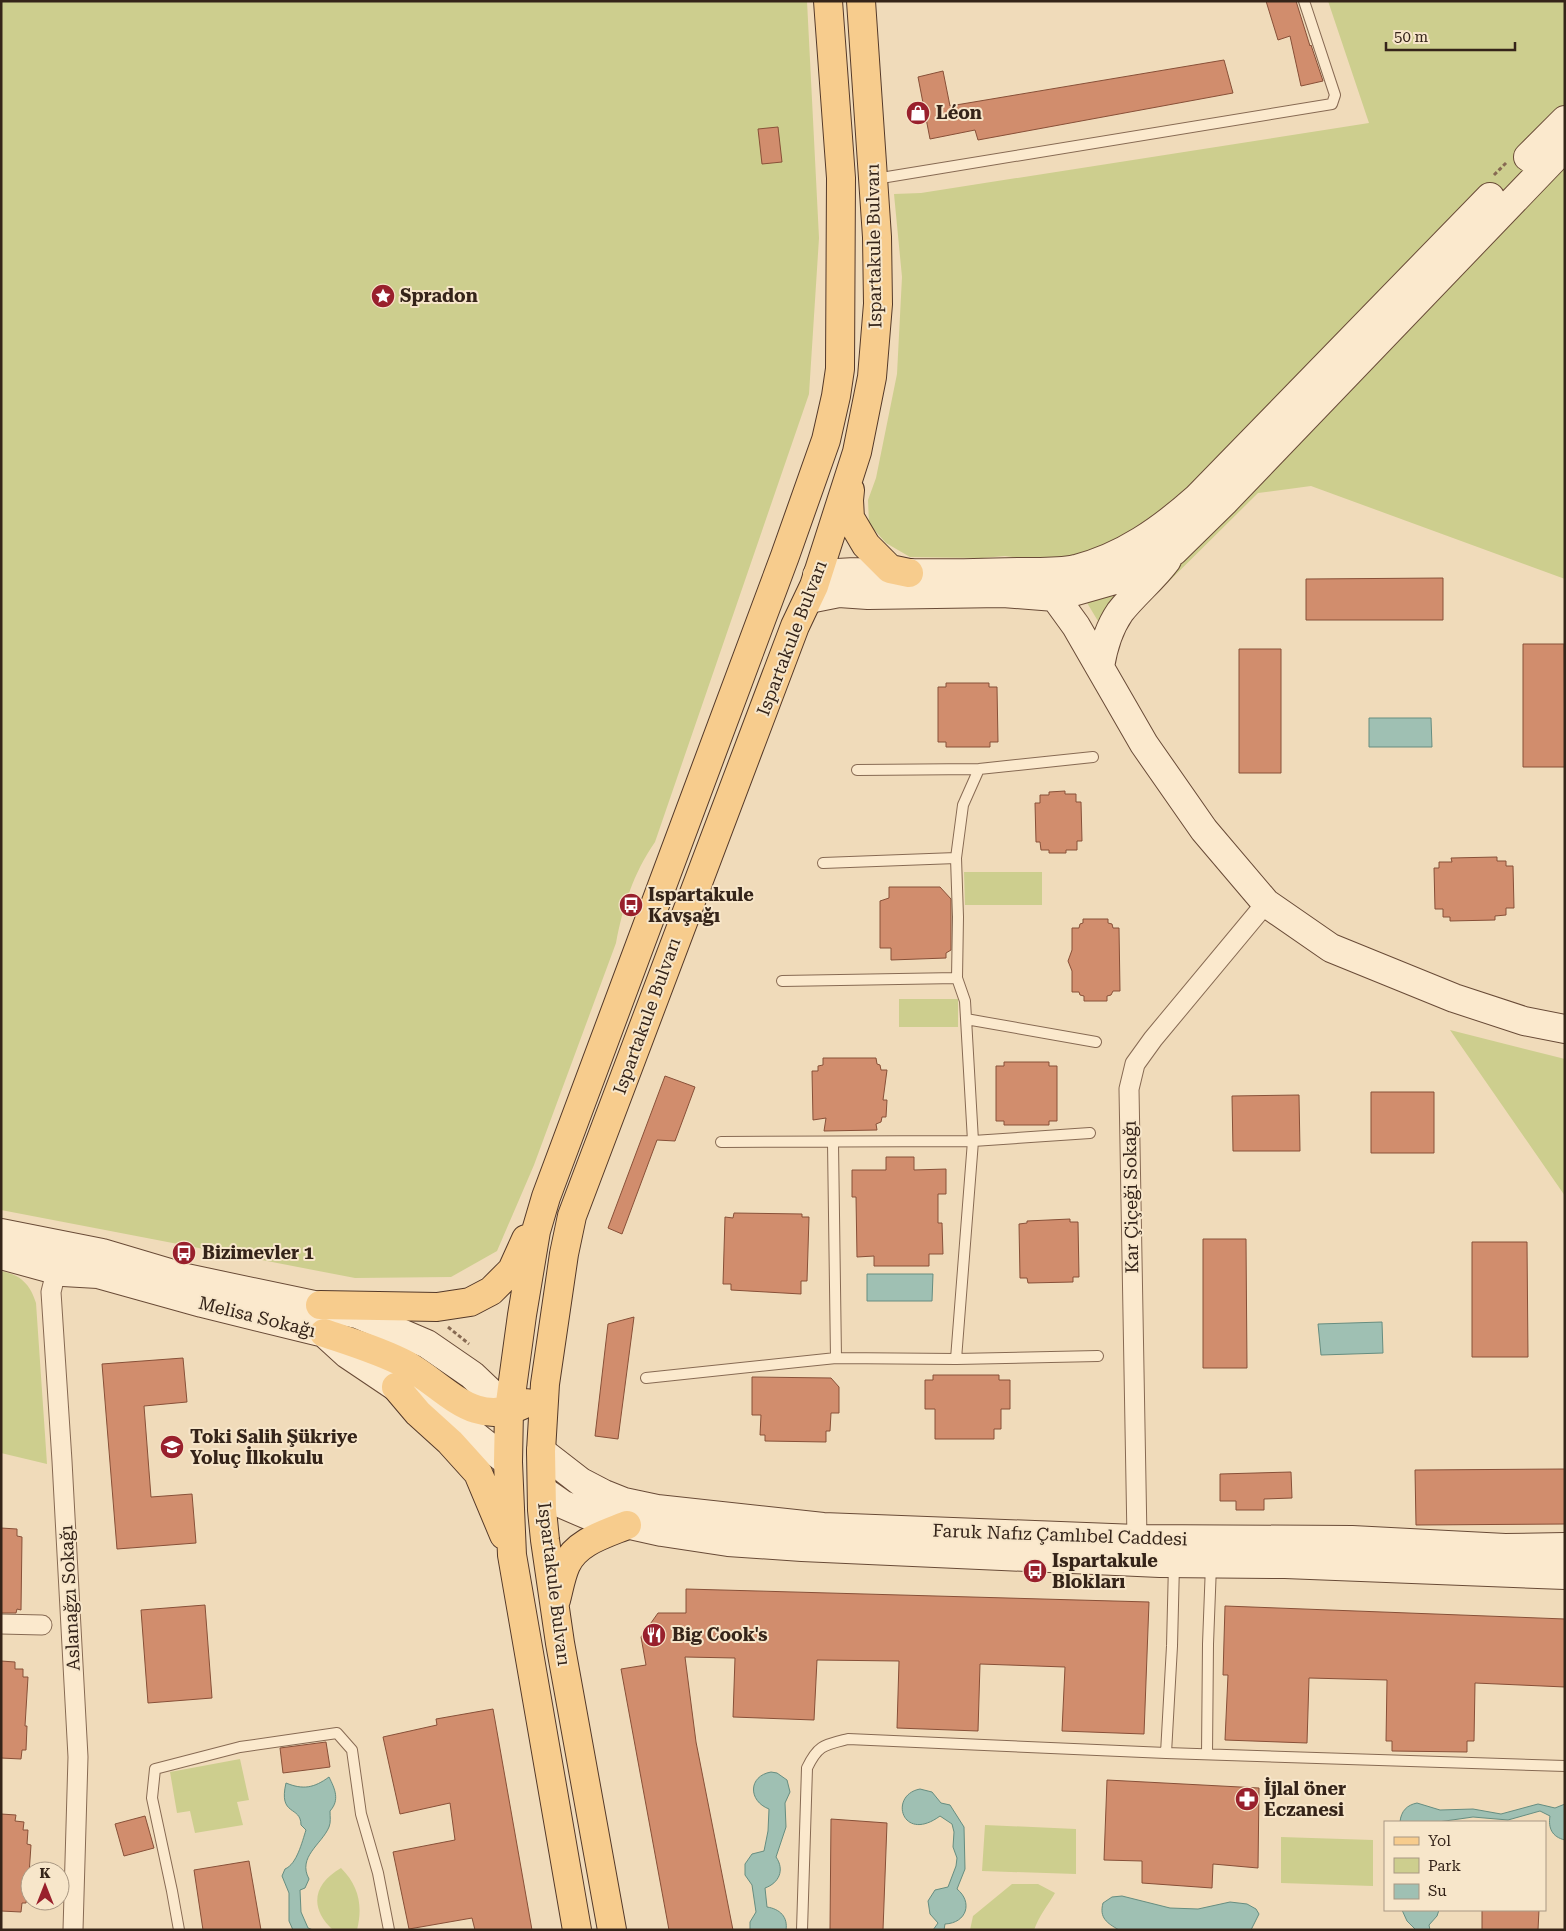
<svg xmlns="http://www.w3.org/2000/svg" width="1566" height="1931" font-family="'Roboto Serif',serif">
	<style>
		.green { fill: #cdce8e }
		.water { fill: #9fc0b3; stroke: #668d80 }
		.building { fill: #d18d6d; stroke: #885038 }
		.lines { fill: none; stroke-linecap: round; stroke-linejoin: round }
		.lane-casing { stroke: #876a53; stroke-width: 12 }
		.street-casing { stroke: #876a53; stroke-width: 21 }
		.secondary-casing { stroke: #694b37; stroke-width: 30 }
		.primary-casing { stroke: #543929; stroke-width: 30 }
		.path { stroke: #876a53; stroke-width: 3; stroke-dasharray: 4 2.5; stroke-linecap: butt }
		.lane { stroke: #fbe9cd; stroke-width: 10 }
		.street { stroke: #fbe9cd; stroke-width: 19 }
		.secondary { stroke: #fbe9cd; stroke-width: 28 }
		.primary { stroke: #f7cc8d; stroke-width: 28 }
		.labels { text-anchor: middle; stroke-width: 4; stroke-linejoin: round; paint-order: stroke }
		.poi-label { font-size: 18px; font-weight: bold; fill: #352419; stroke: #f7e6ca; text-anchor: start }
		.street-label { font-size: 18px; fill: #352419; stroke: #f7e6ca }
	</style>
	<rect width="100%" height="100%" fill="#f0dbba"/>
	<path class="green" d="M1 1H807L819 238 809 394 655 842C633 874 623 906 616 943L534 1165 497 1251 451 1277 355 1278 1 1210Z
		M1328 1H1565V579L1311 486 1258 493 1139 611 1123 631 1117 653 1083 596 1029 559 1005 556 982 558 910 557 886 543 869 524 868 500 876 478 897 374 902 277 894 194 921 193 1369 123Z
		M964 872H1042V905H965Z
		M899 999H958V1027H899Z
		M1450 1030 1565 1059V1196Z
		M1 1271C21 1275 30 1284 36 1303L47 1464 1 1453Z
		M240 1759 249 1800 237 1802 243 1825 195 1833 190 1811 177 1813 170 1772Z
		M985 1825 1076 1829V1874L982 1871Z
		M1281 1837 1373 1840V1886L1281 1883Z
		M341 1868C359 1886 363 1906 357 1930H333C309 1908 313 1884 341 1868Z
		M1012 1884H1038L1055 1893C1048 1905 1039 1916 1034 1930H970L973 1916Z"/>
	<path class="water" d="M1369 718H1431L1432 747H1369Z
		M867 1274H933L932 1301H867Z
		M1382 1322 1383 1353 1321 1355 1318 1324Z
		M771 1772 777 1773 787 1780 790 1792 785 1803 786 1827 776 1857C785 1870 779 1883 765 1888L767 1907C780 1909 788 1917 786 1930H750V1922L756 1912 752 1885 745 1875V1864L752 1854 764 1851 768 1831 769 1809C748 1801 748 1776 771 1772Z
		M329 1777C335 1789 340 1800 330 1811 330 1817 331 1822 329 1827 322 1844 297 1857 309 1879L305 1888 300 1890 301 1912 308 1928 313 1930H293L289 1921V1893L282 1876 285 1869C297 1864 302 1842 306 1830L301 1825C301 1805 278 1817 286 1783 303 1790 314 1788 329 1777Z
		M920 1789 932 1792 941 1803 950 1805 964 1827 965 1869 957 1889C973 1902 967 1923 945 1924L944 1930H933L938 1923 930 1914 928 1901 935 1890 948 1887 956 1866 957 1858 953 1847 954 1832 952 1824 940 1816C902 1844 888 1795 920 1789Z
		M1417 1803 1440 1810 1473 1809 1501 1814 1538 1804 1555 1808 1565 1804V1840C1552 1837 1548 1828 1550 1816L1540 1811 1508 1820 1473 1817 1438 1822H1400C1401 1811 1407 1805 1417 1803Z
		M1122 1896 1170 1908 1198 1909 1230 1902 1247 1904 1256 1909 1259 1914 1251 1930H1119C1107 1923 1099 1918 1103 1903L1112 1897Z
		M1402 1910H1439L1437 1916 1429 1925 1430 1930H1416L1407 1921Z"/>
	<path class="building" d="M1266 1H1296L1310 46 1311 45 1323 81 1301 86 1290 36 1278 40Z
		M1224 60 1233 93 978 140 975 130 930 139 918 77 943 71 950 106Z
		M778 127 782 162 762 164 758 129Z
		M1443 578V620H1306V579Z
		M1523 644H1564L1565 767H1523Z
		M1239 649H1281V773H1239Z
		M946 683H989V687H997L998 742H990V747H946V742H938V687H946Z
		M1065 791V794H1076V802H1081L1082 841H1077V850H1066V853H1049V850H1041L1040 842H1036L1035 803H1040V795H1049V792Z
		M1497 857V861H1506V866H1513L1514 908H1506V915L1495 916V920L1450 921V917H1443V909H1435L1434 868H1439V862H1452L1451 858Z
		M889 887H940L951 899V950L946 953V958L891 960V948H880V901L889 898Z
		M1083 919H1108V923L1112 924 1113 928H1119L1120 991H1113L1111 995 1107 996V1001H1084V996L1080 995 1079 992H1072V971L1068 961 1072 950V928H1079L1080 924 1083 923Z
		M823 1058H876L877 1064 880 1065 881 1070H887L883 1100H887L886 1117H882L881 1122 876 1124 877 1130 824 1131 826 1118 813 1120 812 1071H818V1066L823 1065Z
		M1004 1062H1049V1066H1057V1121H1049V1125H1004V1121H996V1066H1004Z
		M665 1076 695 1087 675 1141 657 1140 622 1234 608 1228Z
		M1371 1092H1434V1153H1371Z
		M1299 1095 1300 1151H1233L1232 1096Z
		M886 1157H914V1170L946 1169V1194H938V1223H942L943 1254H929V1266H874V1256L857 1257 856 1197H852V1170H886Z
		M734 1213 802 1214V1217H809L807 1281H801V1294L731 1290V1284H723L725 1217 733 1218Z
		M1070 1219V1222H1078L1079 1277H1073V1282L1028 1283 1027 1278H1020L1019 1224 1027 1223V1221Z
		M1203 1239H1246L1247 1368H1203Z
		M1472 1242H1527L1528 1357H1472Z
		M634 1317 618 1439 595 1436 608 1324Z
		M183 1358 187 1402 144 1406 151 1497 192 1494 196 1543 117 1549 102 1364Z
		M933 1375H999V1380H1010V1409H1001V1429H994V1439H935V1409H925V1380H933Z
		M752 1377 831 1378 839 1387V1413H831L830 1431H826V1442L765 1441V1435H760L761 1415H752Z
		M1565 1469V1524L1416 1525 1415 1470Z
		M1291 1472 1292 1498 1264 1499V1510H1236V1501H1220V1474Z
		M1 1528 17 1529V1536L22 1537 21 1610 17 1609 16 1613H1Z
		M686 1589 1149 1602 1144 1734 1062 1731 1065 1667 980 1664 978 1731 897 1728 899 1661 817 1660 814 1720 733 1717 735 1658 685 1657 696 1742 733 1930H669L621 1669 646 1665 641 1637 658 1613H686Z
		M205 1605 212 1698 148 1703 141 1610Z
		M1225 1606 1565 1619V1687L1475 1683 1474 1741H1467V1752L1392 1751V1741H1386L1387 1680 1309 1678 1307 1743 1225 1740 1228 1675H1223Z
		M1 1661 15 1662V1669H23V1677H28L25 1726H27L26 1750H22L21 1759 1 1758Z
		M493 1709 532 1930H475L472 1918 409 1929 393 1852 455 1840 450 1803 400 1814 383 1737 437 1725 436 1719Z
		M326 1742 330 1767 283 1773 280 1748Z
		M1107 1780 1259 1788 1258 1868 1213 1864 1212 1888 1142 1883V1861L1104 1860Z
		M1 1814 16 1815 15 1821 24 1822 23 1830H28L27 1844 31 1845 28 1889 26 1903H22L21 1912 1 1911Z
		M145 1816 154 1848 124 1856 115 1824Z
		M831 1819 887 1823 883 1930H830Z
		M249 1861 261 1930H203L194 1870Z
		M1482 1910H1539L1538 1930H1482Z"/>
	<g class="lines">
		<g class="lane-casing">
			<path id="lane" d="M875 179 1332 104 1335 95 1304 1
				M857 770 979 769 1093 757
				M823 863 956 858
				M957 978 958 917 956 858 963 805 979 769
				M782 981 957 978 965 1001 973 1141 956 1359
				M966 1019 1096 1042
				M721 1142 973 1141 1090 1133
				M833 1143 836 1358
				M646 1378 836 1358 956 1359 1098 1356
				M1166 1753 1172 1646 1174 1564
				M1207 1754 1208 1644 1211 1565
				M179 1930 172 1891 152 1798 155 1769 240 1747 337 1733 352 1750 361 1814 378 1873 389 1930
				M802 1930 807 1768C818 1745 824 1745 848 1739L1166 1753 1565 1766"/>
		</g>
		<g class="street-casing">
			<path id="street" d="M63 1272 54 1280 51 1292 62 1461 78 1757 73 1930
				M1137 1539 1129 1089 1135 1064 1153 1039 1266 903
				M1 1624 42 1625"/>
		</g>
		<g class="secondary-casing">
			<path id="secondary" d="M1528 157 1565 120
				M817 575C849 570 877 573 909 573 945 574 982 573 1019 572 1038 572 1058 573 1076 569 1123 557 1161 530 1197 498L1490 197
				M1055 597 1076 626 1144 744 1204 830 1266 903 1331 948 1454 998 1524 1021 1565 1029
				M809 599 839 593 868 595 1003 593 1055 597 1118 579 1174 551 1224 502 1565 147
				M1100 667C1103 648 1109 628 1120 612 1134 594 1153 579 1167 560
				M1 1233 102 1253 186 1278 357 1314 427 1344 472 1375 509 1410
				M1 1255 63 1272 98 1274 202 1303 324 1333 347 1354 396 1387 469 1431 508 1462
				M541 1451 581 1482 604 1494 624 1502 657 1509 823 1527 1137 1539 1352 1540 1505 1548 1565 1547
				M542 1490 562 1504 590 1516 662 1532 728 1542 802 1547 1160 1563 1285 1564 1565 1575"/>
		</g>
		<g class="primary-casing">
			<path id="primary" d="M850 490 849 500 850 518 866 545 890 569 909 573
				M320 1305 437 1307 470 1302 491 1291 512 1270 526 1239
				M324 1333C348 1341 384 1352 407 1365 447 1388 475 1431 526 1403
				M396 1387 418 1413 450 1442 478 1473 504 1535
				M556 1600C559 1589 561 1576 566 1565 576 1542 605 1534 627 1525
				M577 1930 512 1555 508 1462 509 1410 522 1315 536 1231 546 1197 785 556 826 440 836 396 840 369 841 178 828 1
				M612 1930 560 1643 545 1540 542 1510 541 1451 545 1384 564 1254 572 1216 795 626 814 586 857 452 872 377 878 304 877 237 861 1"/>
		</g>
		<path class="path" d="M1494 175 1507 162
			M448 1327 469 1344"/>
		<use href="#lane" class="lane"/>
		<use href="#street" class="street"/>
		<use href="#secondary" class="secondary"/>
		<use href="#primary" class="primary"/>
	</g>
	<defs>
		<g id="shop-disc" transform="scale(1.25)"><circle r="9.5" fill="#99202c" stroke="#f7e6ca"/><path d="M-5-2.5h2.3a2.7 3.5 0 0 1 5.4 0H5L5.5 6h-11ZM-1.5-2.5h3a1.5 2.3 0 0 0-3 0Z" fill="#fff"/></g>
		<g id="sight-disc" transform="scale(1.25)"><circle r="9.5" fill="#99202c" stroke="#f7e6ca"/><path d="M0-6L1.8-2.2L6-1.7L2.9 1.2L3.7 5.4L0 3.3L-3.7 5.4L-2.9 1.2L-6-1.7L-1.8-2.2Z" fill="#fff"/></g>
		<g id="bus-disc" transform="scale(1.25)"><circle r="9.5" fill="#99202c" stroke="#f7e6ca"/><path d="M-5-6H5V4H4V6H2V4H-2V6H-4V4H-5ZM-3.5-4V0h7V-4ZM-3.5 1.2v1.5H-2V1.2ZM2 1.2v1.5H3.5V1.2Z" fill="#fff"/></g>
		<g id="school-disc" transform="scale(1.25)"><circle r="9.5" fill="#99202c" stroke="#f7e6ca"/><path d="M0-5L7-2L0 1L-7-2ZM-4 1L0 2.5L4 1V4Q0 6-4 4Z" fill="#fff"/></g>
		<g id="restaurant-disc" transform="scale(1.25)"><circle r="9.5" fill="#99202c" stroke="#f7e6ca"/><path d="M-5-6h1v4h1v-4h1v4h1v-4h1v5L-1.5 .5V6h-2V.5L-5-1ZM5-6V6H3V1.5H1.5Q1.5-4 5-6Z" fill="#fff"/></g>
		<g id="pharmacy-disc" transform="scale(1.25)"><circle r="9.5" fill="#99202c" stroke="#f7e6ca"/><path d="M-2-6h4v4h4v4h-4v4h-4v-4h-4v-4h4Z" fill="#fff"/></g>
	</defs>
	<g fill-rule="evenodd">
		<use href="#shop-disc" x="918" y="113"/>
		<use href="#sight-disc" x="383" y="296"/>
		<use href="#bus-disc" x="631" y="905"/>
		<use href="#bus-disc" x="184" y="1253"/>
		<use href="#school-disc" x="172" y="1447"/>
		<use href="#bus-disc" x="1035" y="1571"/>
		<use href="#restaurant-disc" x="654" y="1635"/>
		<use href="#pharmacy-disc" x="1247" y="1799"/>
	</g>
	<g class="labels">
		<g class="poi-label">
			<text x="936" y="119">Léon</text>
			<text x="400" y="302">Spradon</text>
			<text x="648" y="901">Ispartakule<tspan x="648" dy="21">Kavşağı</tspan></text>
			<text x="202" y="1259">Bizimevler 1</text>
			<text x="190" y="1443">Toki Salih Şükriye<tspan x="190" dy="21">Yoluç İlkokulu</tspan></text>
			<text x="1052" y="1567">Ispartakule<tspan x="1052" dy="21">Blokları</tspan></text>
			<text x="672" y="1641">Big Cook's</text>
			<text x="1264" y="1795">İjlal öner<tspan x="1264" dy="21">Eczanesi</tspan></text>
		</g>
		<g class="street-label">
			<text transform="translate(874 246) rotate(-91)" y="6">Ispartakule Bulvarı</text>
			<text transform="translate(792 638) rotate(-69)" y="6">Ispartakule Bulvarı</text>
			<text transform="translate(647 1016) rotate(-70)" y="6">Ispartakule Bulvarı</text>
			<text transform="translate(1131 1197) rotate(-91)" y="6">Kar Çiçeği Sokağı</text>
			<text transform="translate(257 1317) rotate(14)" y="6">Melisa Sokağı</text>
			<text transform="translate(1060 1535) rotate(2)" y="6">Faruk Nafız Çamlıbel Caddesi</text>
			<text transform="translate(554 1584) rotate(83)" y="6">Ispartakule Bulvarı</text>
			<text transform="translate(70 1598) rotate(-93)" y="6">Aslanağzı Sokağı</text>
		</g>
	</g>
	<rect width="1566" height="1931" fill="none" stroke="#352419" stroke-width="5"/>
	<rect x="1384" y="1821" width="162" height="90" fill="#f7e6ca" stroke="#a99883"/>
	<rect x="1394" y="1837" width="25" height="8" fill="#f7cc8d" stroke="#a99883"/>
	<text x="1428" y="1846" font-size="15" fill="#352419">Yol</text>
	<rect x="1394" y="1858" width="25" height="15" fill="#cdce8e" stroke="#a99883"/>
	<text x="1428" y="1871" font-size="15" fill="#352419">Park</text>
	<rect x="1394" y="1884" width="25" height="15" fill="#9fc0b3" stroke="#a99883"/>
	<text x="1428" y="1896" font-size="15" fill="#352419">Su</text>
	<g transform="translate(45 1886)"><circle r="24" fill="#f7e6ca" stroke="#a99883"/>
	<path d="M0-4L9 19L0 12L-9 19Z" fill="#99202c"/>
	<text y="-8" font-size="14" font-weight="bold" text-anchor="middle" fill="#352419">K</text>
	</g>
	<path d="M1386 42v8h129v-8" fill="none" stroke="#352419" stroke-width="2.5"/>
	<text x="1394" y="42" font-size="15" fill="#352419" stroke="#f7e6ca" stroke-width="4" paint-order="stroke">50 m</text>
</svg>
